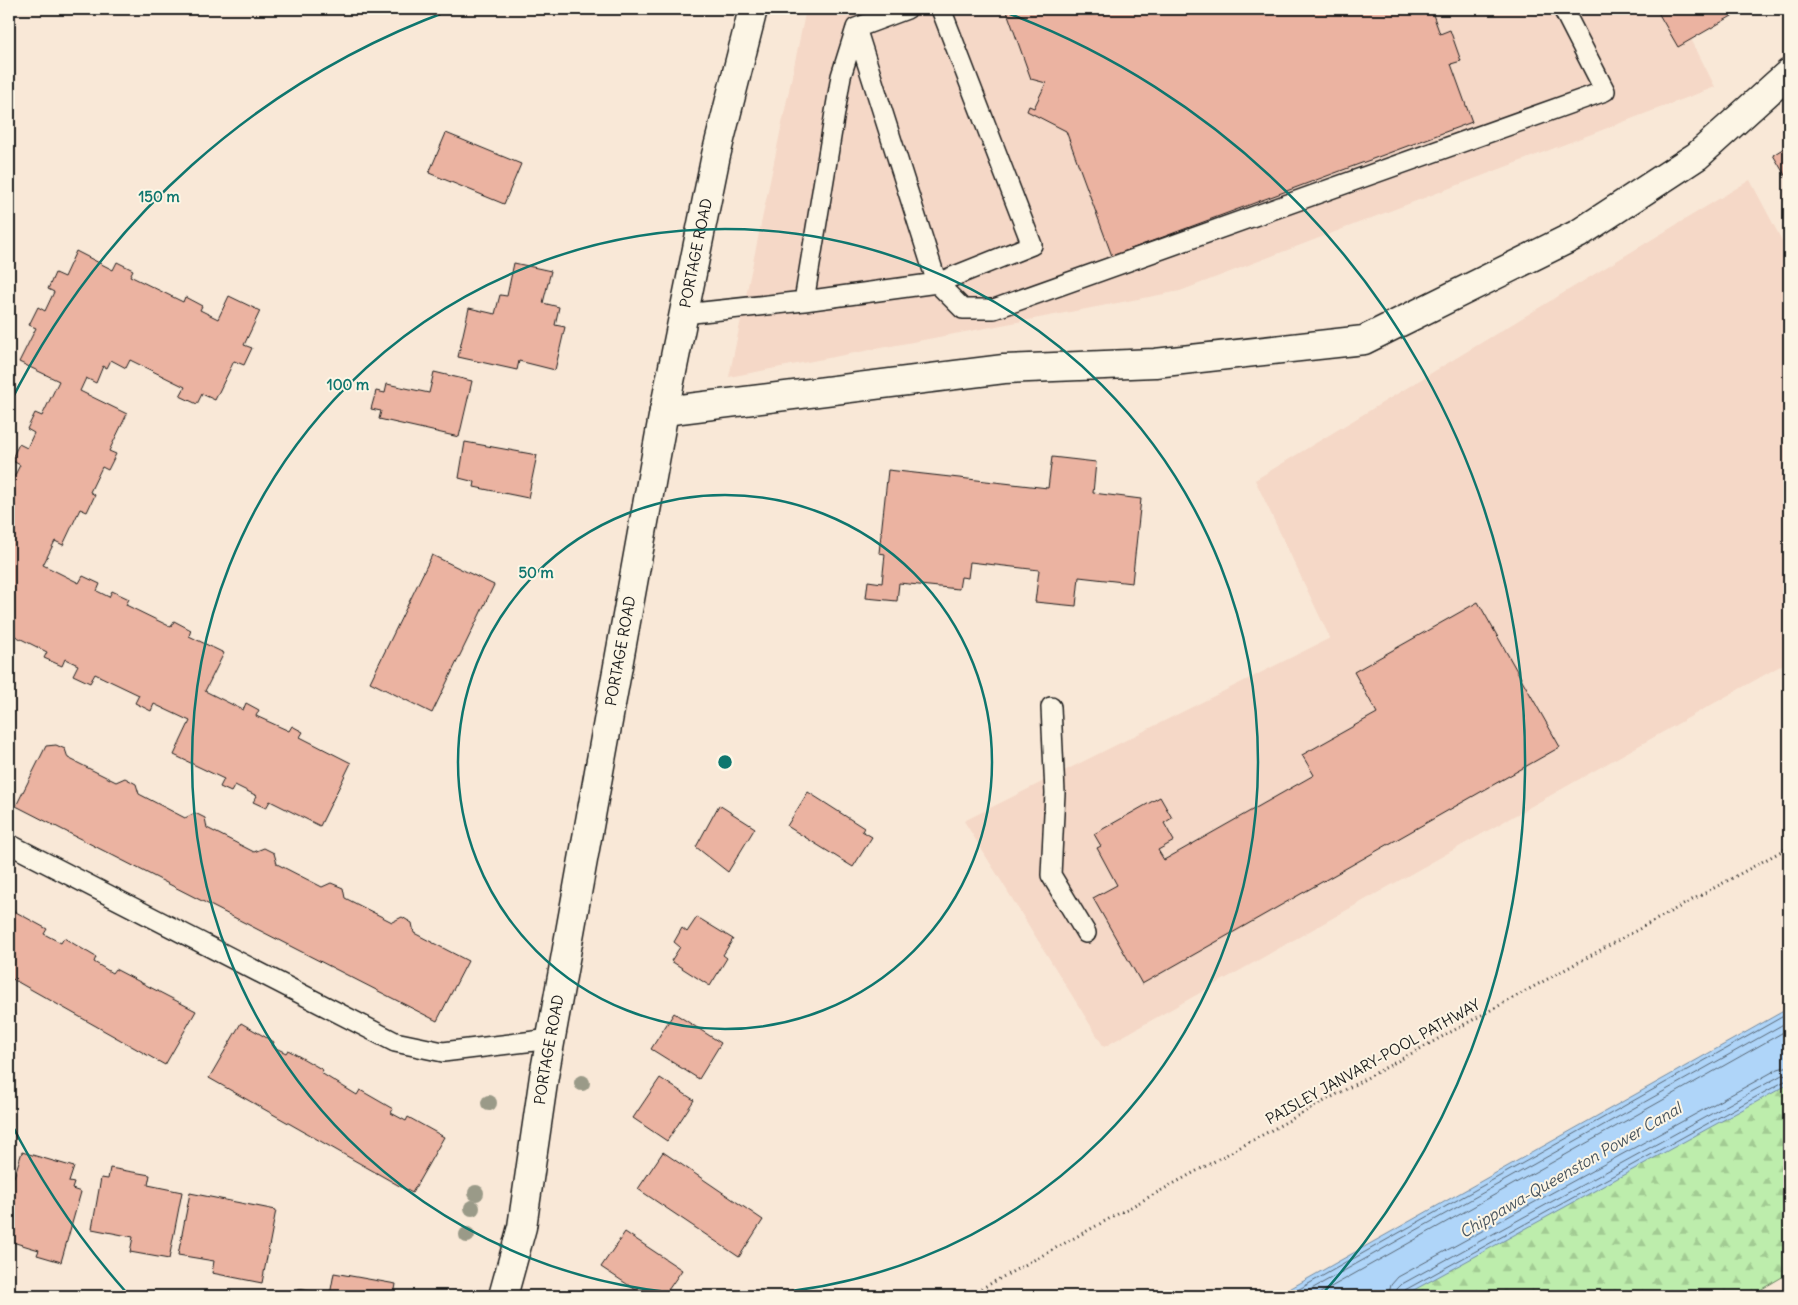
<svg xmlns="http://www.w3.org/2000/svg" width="1798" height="1305" font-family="Delius,sans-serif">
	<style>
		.built { fill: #f5d8c7 }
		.forest { fill: url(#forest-firs); stroke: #6c8464 }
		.water { fill: #afd5f9; stroke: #748ba1 }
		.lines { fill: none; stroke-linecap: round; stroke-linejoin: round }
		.shore { stroke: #576674; stroke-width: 1 }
		.building { fill: #ebb3a1; stroke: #1c1c1c }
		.service-casing { stroke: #1c1c1c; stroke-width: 22 }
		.minor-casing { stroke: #1c1c1c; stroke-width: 31 }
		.tertiary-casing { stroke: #1c1c1c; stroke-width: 31 }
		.path { stroke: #1c1c1c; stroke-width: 3; stroke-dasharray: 1 4; stroke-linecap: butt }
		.service { stroke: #fcf5e5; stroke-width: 19 }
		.minor { stroke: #fcf5e5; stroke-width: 28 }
		.tertiary { stroke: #fcf5e5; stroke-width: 28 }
		.tree { fill: #9a9a88 }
		.ring { fill: none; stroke: #0f766e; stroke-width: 2.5 }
		.labels { text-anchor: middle; stroke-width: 4; stroke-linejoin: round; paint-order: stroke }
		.street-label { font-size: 15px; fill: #1c1c1c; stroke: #fcf5e5 }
		.water-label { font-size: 16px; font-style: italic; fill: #48545e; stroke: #fcf5e5 }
		.centre { fill: #0f766e; stroke: #fcf5e5; stroke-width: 2.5 }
		.ring-label { font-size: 15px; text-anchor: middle; font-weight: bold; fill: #0f766e; stroke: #fcf5e5; stroke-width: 4; stroke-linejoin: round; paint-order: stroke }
	</style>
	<defs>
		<pattern id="forest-firs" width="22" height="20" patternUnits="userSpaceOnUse" patternTransform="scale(1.25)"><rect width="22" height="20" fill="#bdedac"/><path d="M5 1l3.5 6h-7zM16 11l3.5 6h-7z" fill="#a2cb93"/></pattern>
	</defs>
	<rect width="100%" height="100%" fill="#f9e8d7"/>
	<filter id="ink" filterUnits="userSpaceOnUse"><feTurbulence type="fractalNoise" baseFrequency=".02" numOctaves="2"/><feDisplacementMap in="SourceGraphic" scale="10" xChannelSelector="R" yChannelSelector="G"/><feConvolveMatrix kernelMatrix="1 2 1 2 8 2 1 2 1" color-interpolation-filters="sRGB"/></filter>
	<g filter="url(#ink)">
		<path class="built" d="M806 9H1676L1715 87 1180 291 729 377Z
			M1750 180 1789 254V661L1104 1047 964 821 1330 638 1255 480Z"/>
		<path class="forest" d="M1789 1069V1273L1750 1296H1383Z"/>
		<path class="water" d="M1789 1008V1084L1403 1296H1277Z"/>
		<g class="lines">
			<path class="shore" d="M1287 1296 1789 1013
				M1299 1296 1789 1021
				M1315 1296 1789 1029
				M1388 1296 1391 1285 1398 1277 1778 1069 1789 1066
				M1396 1296 1397 1289 1402 1284 1782 1075 1789 1074
				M1402 1296 1405 1290 1785 1081 1789 1080"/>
		</g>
		<path class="building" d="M1006 9H1431L1440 34 1450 30 1461 61 1451 64 1472 122 1112 256 1066 131 1027 111 1029 106 1034 108 1046 83 1031 79Z
			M1656 9H1744L1678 47Z
			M446 133 521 164 504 204 429 173Z
			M1789 145V182L1773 155Z
			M76 251 113 270 117 262 133 270 130 276 183 302 185 297 202 306 200 310 218 319 229 296 260 311 244 345 252 348 244 365 234 361 215 400 202 394 197 404 180 396 185 387 130 360 126 368 111 360 107 368 103 366 96 383 86 378 80 391 127 414 109 451 116 454 108 470 102 467 90 492 95 495 87 512 80 509 63 545 55 541 43 565 79 583 83 576 100 584 97 591 109 597 112 591 129 599 126 605 171 627 174 621 191 630 189 636 224 653 205 691 243 710 246 703 259 710 256 716 289 731 292 726 303 732 300 737 351 763 320 826 270 801 266 808 253 802 257 796 235 785 231 792 220 787 224 779 174 755 190 721 154 704 151 711 135 703 139 695 95 674 90 683 73 675 78 665 65 659 62 666 44 658 47 652 9 633V487L20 465 11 460 19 444 27 448 34 433 27 429 35 413 42 416 59 381 19 362 36 328 29 325 38 307 45 311 54 292 48 289 55 273 64 277Z
			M514 263 551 271 543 303 559 307 555 325 565 327 555 370 519 361 517 370 458 357 469 308 495 314 500 295 507 296Z
			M434 372 472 381 459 437 379 419 381 411 371 409 376 391 385 393 387 384 429 393Z
			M465 442 537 455 528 498 474 487 475 482 459 478Z
			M1052 457 1096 462 1093 493 1141 499 1132 583 1079 577 1076 606 1035 602 1039 570 970 562 968 578 961 577 959 589 899 583 897 601 866 598 868 581 882 583 885 554 879 553 888 470 1048 488Z
			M432 555 494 585 432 713 370 682Z
			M1478 602 1560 747 1142 984 1093 898 1117 885 1097 848 1101 846 1094 834 1160 797 1172 818 1164 823 1174 841 1158 850 1164 860 1314 775 1302 755 1377 713 1354 672Z
			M56 745 65 749 68 758 116 782 125 778 136 784 139 794 185 818 195 813 205 818 207 828 254 852 264 848 274 853 277 864 322 887 331 883 343 888 345 898 392 922 402 917 412 923 414 933 468 961 437 1021 16 806 46 746Z
			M808 792 864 828 862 831 872 837 853 867 787 826Z
			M719 805 755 828 728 872 696 847Z
			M14 911 47 929 44 934 61 943 64 938 96 957 94 962 112 973 115 969 196 1011 165 1065 9 977V914L12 916Z
			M697 917 733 939 723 955 727 958 710 986 671 961 680 947 674 942 682 928 687 932Z
			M674 1013 721 1043 699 1079 651 1049Z
			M241 1023 274 1042 272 1046 286 1053 288 1050 323 1070 321 1073 357 1095 360 1090 393 1109 391 1113 406 1121 408 1117 444 1137 412 1193 209 1078Z
			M660 1078 694 1100 667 1141 633 1118Z
			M22 1152 74 1167 69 1182 74 1183 72 1189 81 1192 61 1262 37 1255 39 1250 9 1241V1176L14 1177Z
			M663 1152 763 1220 739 1257 638 1189Z
			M110 1168 150 1175 148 1185 182 1192 169 1259 130 1252 133 1237 92 1229 101 1178 108 1179Z
			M190 1193 276 1210 262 1283 212 1273 214 1261 178 1255Z
			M625 1232 682 1270 664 1296H645L601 1267Z
			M334 1273 396 1284 394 1296H298L299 1289 330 1295Z"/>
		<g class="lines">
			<g class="service-casing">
				<path id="service" d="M856 28 937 283 1032 245 941 9
					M804 301 841 76 856 28 907 9
					M684 314 804 301 937 283 963 309H994L1605 91 1563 9
					M1051 707 1055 793 1051 875 1086 933
					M9 844 395 1042 443 1052 551 1039"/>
			</g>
			<g class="minor-casing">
				<path id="minor" d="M664 411 1004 369 1155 363 1364 340 1578 234 1697 156 1789 73"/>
			</g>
			<g class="tertiary-casing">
				<g id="tertiary">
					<path id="s1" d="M503 1296 522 1227 544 1076 664 411 716 155 753 9"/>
				</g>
			</g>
			<path class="path" d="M968 1296 1789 847"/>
			<use href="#service" class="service"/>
			<use href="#minor" class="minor"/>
			<use href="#tertiary" class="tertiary"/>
		</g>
		<g class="tree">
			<circle cx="582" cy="1083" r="8"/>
			<circle cx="489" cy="1103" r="8"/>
			<circle cx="476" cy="1193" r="8"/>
			<circle cx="472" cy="1208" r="8"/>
			<circle cx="467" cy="1235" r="8"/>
		</g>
	</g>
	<g class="ring">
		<circle cx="725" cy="762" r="267"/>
		<circle cx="725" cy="762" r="533"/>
		<path d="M126 1292A800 800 0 0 1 9 1119M9 405A800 800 0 0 1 451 10M999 10A800 800 0 0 1 1324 1292"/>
	</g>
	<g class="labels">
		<g class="street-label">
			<text dy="5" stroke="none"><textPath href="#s1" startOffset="1061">PORTAGE ROAD</textPath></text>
			<text dy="5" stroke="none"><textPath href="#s1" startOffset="656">PORTAGE ROAD</textPath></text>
			<text dy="5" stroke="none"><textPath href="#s1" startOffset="251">PORTAGE ROAD</textPath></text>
			<text transform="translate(1373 1062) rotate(-29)" y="5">PAISLEY JANVARY-POOL PATHWAY</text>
		</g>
		<g class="water-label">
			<text transform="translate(1570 1170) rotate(-30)" y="6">Chippawa-Queenston Power Canal</text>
		</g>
	</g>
	<circle cx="725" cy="762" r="8" class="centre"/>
	<g class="ring-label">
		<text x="159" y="202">150 m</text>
		<text x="348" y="390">100 m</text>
		<text x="536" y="578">50 m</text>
	</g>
	<rect width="1798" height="1305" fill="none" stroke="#fcf5e5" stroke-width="30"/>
	<rect x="15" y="15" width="1768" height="1275" fill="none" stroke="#1c1c1c" stroke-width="2" filter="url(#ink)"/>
</svg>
